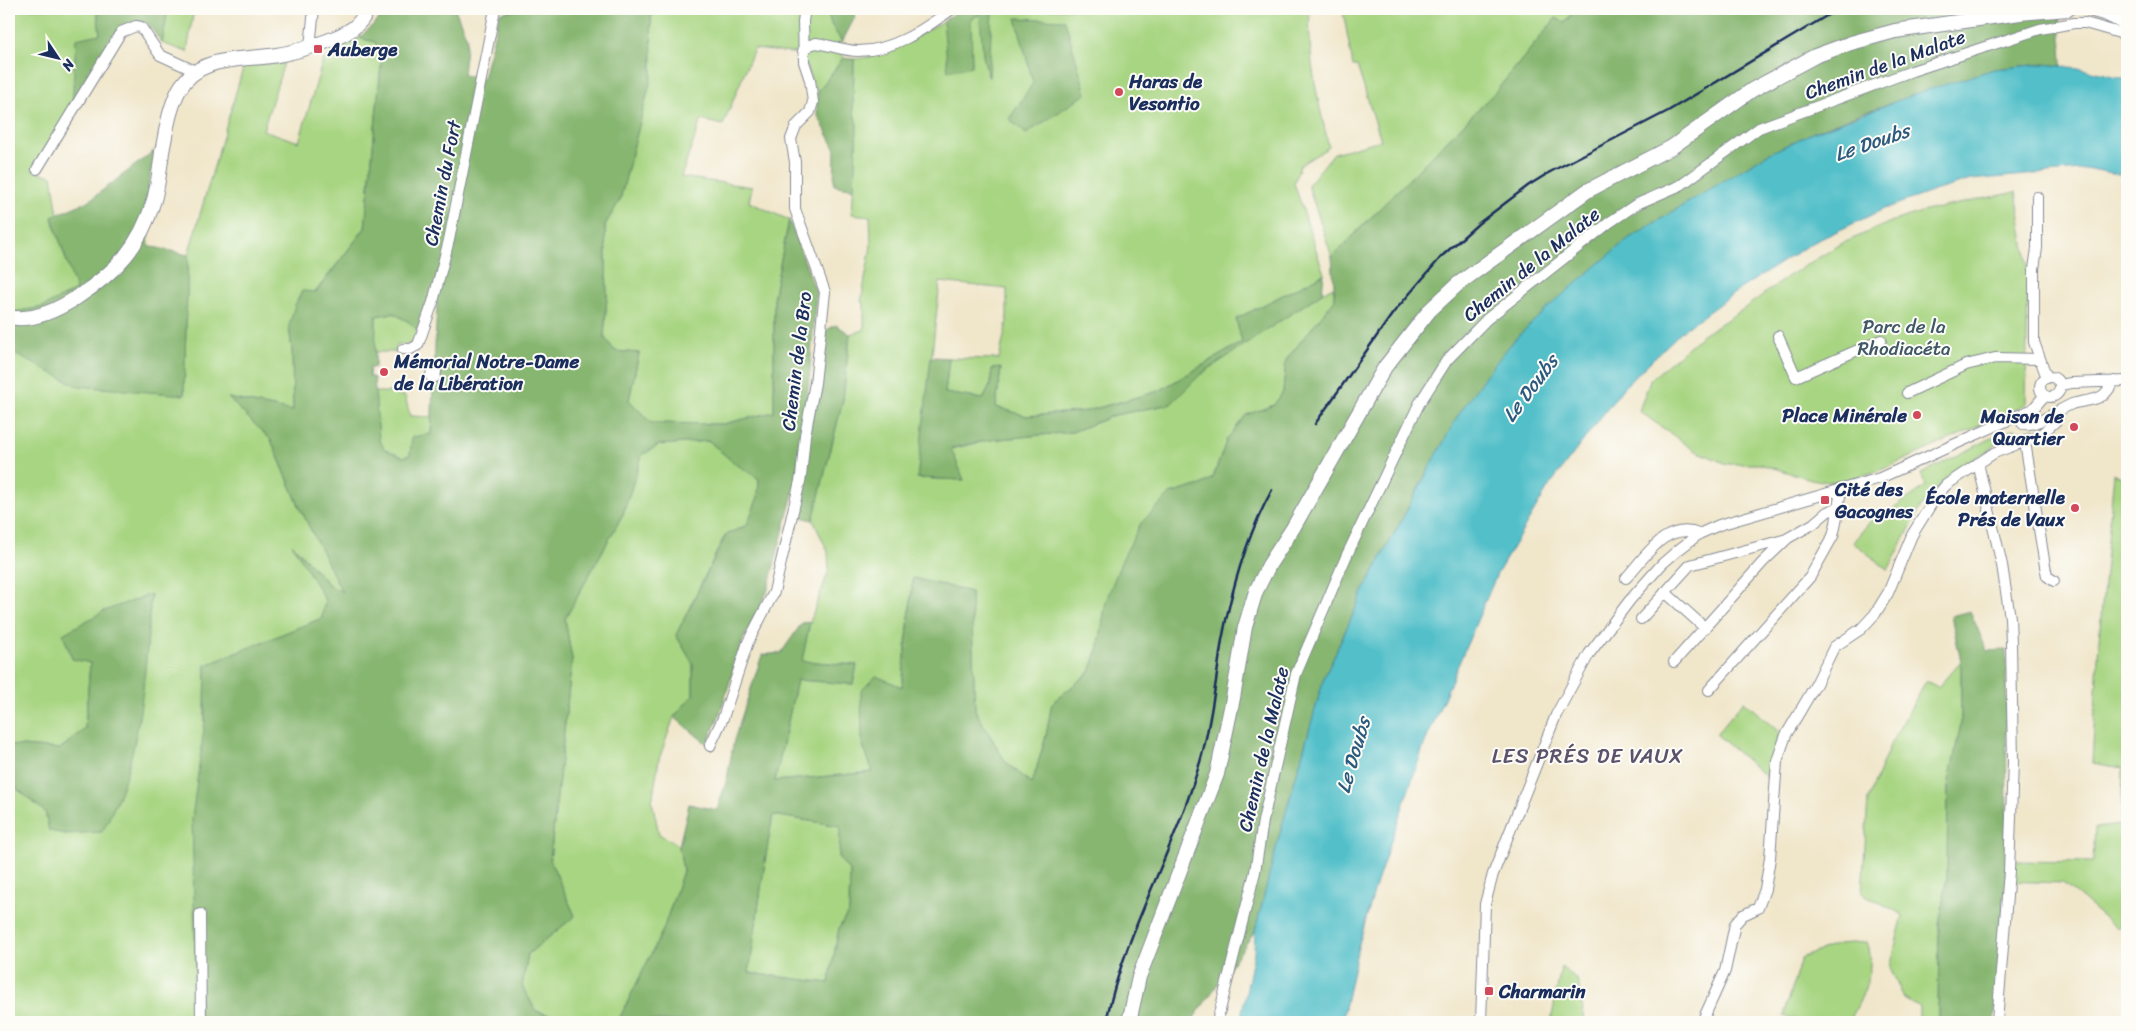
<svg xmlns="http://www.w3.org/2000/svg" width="2136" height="1031" font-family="Sriracha,sans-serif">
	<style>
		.green { fill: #a8d582; stroke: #628270 }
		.forest { fill: #86b670; stroke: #507267; fill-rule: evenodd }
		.water { fill: #52bfc9; stroke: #367794 }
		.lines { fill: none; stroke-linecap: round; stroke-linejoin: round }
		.street-casing { stroke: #868a94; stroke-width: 12 }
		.secondary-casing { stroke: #868a94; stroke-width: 16 }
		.street { stroke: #fff; stroke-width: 10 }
		.secondary { stroke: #fff; stroke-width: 14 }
		.rail { stroke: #1b2f5e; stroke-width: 2.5 }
		.poi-dot { fill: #d1495b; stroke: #fdfcf7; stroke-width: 2 }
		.labels { text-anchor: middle; stroke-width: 4; stroke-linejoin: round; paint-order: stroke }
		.poi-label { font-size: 19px; font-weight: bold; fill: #1b2f5e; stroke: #fdfcf7; text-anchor: start }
		.street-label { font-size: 19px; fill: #1b2f5e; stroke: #fdfcf7 }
		.park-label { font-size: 19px; fill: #3e5867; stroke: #fdfcf7 }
		.water-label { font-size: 20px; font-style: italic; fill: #2c5a7e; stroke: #fdfcf7 }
		.quarter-label { font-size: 21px; letter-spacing: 1px; fill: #5b536c; stroke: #fdfcf7 }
	</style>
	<rect width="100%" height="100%" fill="#fdfcf7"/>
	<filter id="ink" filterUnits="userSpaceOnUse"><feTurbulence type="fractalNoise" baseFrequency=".02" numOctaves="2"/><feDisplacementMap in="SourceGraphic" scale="10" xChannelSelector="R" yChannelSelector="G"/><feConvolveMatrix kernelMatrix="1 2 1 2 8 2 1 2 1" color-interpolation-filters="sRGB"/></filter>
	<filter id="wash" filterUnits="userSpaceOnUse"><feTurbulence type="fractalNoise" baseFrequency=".0096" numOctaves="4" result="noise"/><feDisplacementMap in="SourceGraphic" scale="20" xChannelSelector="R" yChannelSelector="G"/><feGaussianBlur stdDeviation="1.12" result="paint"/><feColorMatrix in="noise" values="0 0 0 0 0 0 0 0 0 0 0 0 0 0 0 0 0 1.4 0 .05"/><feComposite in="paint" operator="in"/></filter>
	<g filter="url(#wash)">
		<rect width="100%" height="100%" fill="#f0e6ca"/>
		<path class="green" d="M9 9H97L100 34 72 107 33 171 52 176 58 215 52 218 77 290 43 307 9 313Z
			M168 9H194L187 52 162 43Z
			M651 9H827L831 24 842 42 843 58 817 93 801 54 754 49 723 125 701 120 681 177 752 187 749 202 789 220 774 294V412L723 424 651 423 629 400 639 353 615 351 604 337 607 296 605 225 620 200 652 75Z
			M992 9H1310C1307 57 1318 101 1329 147L1300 165 1294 183 1324 274 1236 319 1242 342 1159 391 1087 411 1027 416 996 407 1001 369H992L990 386 983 399 945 393 949 358 999 359 1007 322V289L940 282 918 478 963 480 951 449 990 440 1072 432 1115 415 1171 404 1201 374 1322 293 1333 287 1335 299 1286 360 1283 392 1274 405 1246 416 1227 439 1213 478 1201 485 1170 494 1106 601 1099 646 1090 672 1052 703 1046 736 1032 784 1005 761 975 710 971 592 913 578 902 687 862 743 874 772 775 781 797 680 853 684 857 665 801 661 810 622 829 570 828 552 813 520 843 400 850 334 864 330V303L861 302 871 246 870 216 852 214 857 125 853 109 854 59C888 56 914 38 943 21L972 66 970 19 981 14 983 55 988 76Z
			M1378 9H1575L1564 23 1556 18 1497 90 1332 257 1308 185 1334 153 1381 140 1357 66H1353L1343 11 1378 12Z
			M359 38 375 42 382 56 365 228 289 326 292 350 293 411 229 398 271 440 300 508 343 593 328 584 295 547 325 600 322 618 206 665 197 1022H9V773L15 787 45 812 102 832 90 663 85 729 60 749 9 745V351L184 395 188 255 244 65 284 63 263 130 299 142 323 60Z
			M2016 192 2028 269 2026 405 1884 469 1848 480 1828 482 1811 479 1760 464H1727L1694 450 1639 411 1650 380 1701 336 1742 310 1790 275 1841 244 1893 221 1925 211Z
			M393 313 409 322 417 330C412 345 413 345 397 344L396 352H375L376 316Z
			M374 392H394L395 395 405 396 410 416 432 417 431 434 411 455 403 457 384 449 379 439Z
			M2033 428 2035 433 1998 444 1949 474 1921 507 1888 570 1853 542 1879 511 1886 514 1926 486 1921 474 1990 439 2014 429 2022 432Z
			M709 441 734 463 759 478 758 497 747 525 725 535 676 635 693 664V695L674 717 659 759 652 802 659 834 679 846 683 871 663 930 619 1020 636 1022H572L536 1011 522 986 528 954 575 916 550 860 572 659 565 619 623 514 642 455 659 445Z
			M2114 473 2127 481V881L2124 913 2117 929 2063 883 2006 881 2007 861 2093 862 2095 828 2121 825 2123 768 2092 763 2099 640Z
			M1961 661V724L1948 786 1947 879 1939 925 1938 1022H1919V1007L1904 998 1890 967 1903 915 1862 893 1868 799 1890 745 1926 681 1938 687Z
			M1744 701 1780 733 1772 753 1770 780 1716 734Z
			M773 815 841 826 839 858 850 872 849 911 839 928 829 983 749 973C757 920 763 867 773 815Z
			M1867 942C1877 969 1862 998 1849 1022H1803L1784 1016 1801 958 1838 944Z
			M1561 967 1577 979 1581 996 1584 1022H1551Z"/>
		<path class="forest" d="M97 9H168L162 43 149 25 136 21 119 29 72 107 76 39 100 34Z
			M390 9H455L467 38 463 75 483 78 500 13 519 9H651L652 75 620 200 605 225 607 296 604 337 615 351 639 353 629 400 651 423 723 424 774 412V294L789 220 816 292 809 381 795 486 767 592 743 640 719 716 707 744 674 717 693 695V664L676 635 726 535 747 525 758 497 759 479 734 463 709 441 659 445 642 455 623 514 565 619 572 659 550 860 575 916 528 954 522 986 536 1011 572 1022 516 1021V1022H197L192 818 205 721 206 665 322 618 325 600 292 544 328 584 342 592 300 508 271 440 228 398 293 411 292 350 289 326 295 305 302 291 316 292 365 228 382 56 375 42 359 38ZM428 301 437 303 431 434 412 437 410 455 403 457 384 449 379 439 374 378 369 376 370 368 375 367 376 316 393 313 409 322 417 330Z
			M827 9H854L855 17 842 42 831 24Z
			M961 9H992L989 78 983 55 980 14 971 19 972 66 948 71 943 21Z
			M1575 9H2060L2062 66 2043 64 1994 69 1861 113 1812 133 1766 155 1628 239 1429 468 1365 588 1324 678 1280 833 1255 931 1191 1022 618 1021 663 930 683 871 679 846 689 804 717 810 727 779 734 740 762 655 781 653 802 623 810 622 802 661 857 665 853 684 797 680 775 781 873 772 862 743 861 691 876 676 902 687 913 578 971 592 975 710 1005 761 1032 784 1046 736 1052 703 1090 672 1099 646 1106 601 1122 560 1141 523 1170 494 1201 485 1213 478 1227 439 1246 415 1274 405 1283 392 1286 360 1335 299 1332 257 1497 90 1556 18 1565 23ZM773 815 840 826 839 858 850 872 849 911 839 928 829 983 749 973C757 920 763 867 773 815Z
			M1016 18 1065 20 1086 94 1026 134 1009 119 1033 83Z
			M843 58 854 59 853 109 857 125 854 189 834 185 835 148 817 114V93Z
			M154 151 146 202 149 246 188 255 184 395 77 386 9 351V313L43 307 76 290 52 217 90 200Z
			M1324 274 1322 293 1201 374 1171 404 1115 415 1072 432 990 440 951 448 964 480 917 478 931 357 949 358 945 393 983 399 990 386 992 369 1001 368 996 407 1027 416 1087 411 1159 391 1242 342 1236 319Z
			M836 325 850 334 843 400 813 520 796 516 810 432 823 332Z
			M151 594C145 674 142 761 102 832L65 834 49 831 45 812 15 787 9 773V745L60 749 85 729 90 663 72 659 63 634 104 611Z
			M1970 611 1987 651 2006 650 2007 861 1994 1022H1938L1939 925 1947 879 1948 786 1961 724V661L1951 616Z"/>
		<path class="water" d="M2043 64 2078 68 2127 79V176L2091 169 1971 180 1934 191 1884 209 1810 244 1740 289 1683 330 1623 388 1549 486 1497 574 1424 745 1377 882 1358 947 1342 1022H1240L1254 953 1255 931 1280 833 1324 678 1365 588 1457 417 1485 376 1515 339 1555 301 1628 239 1766 155 1812 133 1918 93 1994 69Z"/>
	</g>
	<g filter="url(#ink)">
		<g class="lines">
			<g class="street-casing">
				<path id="street" d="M310 46 314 9
					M803 51 810 45 816 43C830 45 844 51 858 51 894 51 924 29 952 9
					M37 169 121 32 136 26 141 27 160 55 195 71
					M2037 197V248L2034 269V342L2047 378
					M1778 336 1796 377 1881 340
					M403 349H411L418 345 433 302 449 240 495 9
					M432 366H435L436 372 435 377H431Z
					M2040 387a10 10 0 1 1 20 0a10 10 0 1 1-20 0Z
					M2060 385 2071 383 2127 381
					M1907 393 1966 365 1995 358 2040 359
					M2017 416 2023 424C2037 427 2059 409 2072 404 2081 401 2094 401 2102 396 2108 392 2111 386 2114 381
					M2025 442 2045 566 2047 576 2054 581
					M1978 463 2002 565 2010 618 2011 643 2013 762 2009 871 1997 1022
					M1626 578C1646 556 1666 521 1699 534
					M1665 592 1705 628
					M1641 619 1690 565 1787 539
					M1674 662 1763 562 1788 538 1813 524 1827 512 1839 507
					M1709 690 1810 577 1833 536 1836 523 1841 489
					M710 746 723 718 748 642 774 592 801 477 805 435 815 383 825 292 795 209V162L791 139 796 126 810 112 813 102 810 80 804 62 803 21 805 9
					M200 914 201 1022
					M1217 1022 1255 872 1263 821 1296 674 1346 557 1419 404 1447 360 1487 319 1610 222 1637 204 1681 185 1759 128 1912 71 2040 29 2074 23H2085L2127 35
					M1481 1022 1485 904 1493 874 1556 715 1589 654 1630 600 1662 564 1677 551 1699 534 1719 525 1880 478 2033 409 2044 396
					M1702 1022 1725 971 1735 924 1743 915 1758 908 1765 889 1770 858 1777 761 1786 735 1816 684 1834 647 1861 629 1875 614 1888 593 1912 535 1935 498 1946 485 1994 453 2039 436 2056 421 2058 417 2056 413"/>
			</g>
			<g class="secondary-casing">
				<path id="secondary" d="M2090 9 2107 14 2127 24
					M9 317C32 322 57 310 76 298 116 272 140 247 154 200 158 185 160 168 162 152 166 132 169 109 179 90 199 54 243 61 277 55 296 52 337 40 352 29 358 25 365 16 368 9
					M1129 1022 1139 977 1217 774 1233 698 1245 627 1256 591 1269 565 1293 528 1385 367 1430 310 1458 284 1587 191 1672 147 1752 90 1815 56 1851 43 1895 31 2020 13 2068 9"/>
			</g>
			<use href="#street" class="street"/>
			<use href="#secondary" class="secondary"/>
			<path class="rail" d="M1315 424 1393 313 1442 256 1479 223 1529 185 1550 172 1668 111 1838 9
				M1106 1022C1125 929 1177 847 1202 755 1212 717 1216 679 1222 640 1232 587 1246 537 1272 490"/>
		</g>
	</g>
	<g class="poi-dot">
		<rect x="313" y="44" width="10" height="10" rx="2.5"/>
		<circle cx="1119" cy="92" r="5"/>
		<circle cx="384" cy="372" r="5"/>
		<circle cx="1917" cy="415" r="5"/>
		<circle cx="2074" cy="427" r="5"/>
		<rect x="1820" y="495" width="10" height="10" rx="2.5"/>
		<circle cx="2075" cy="508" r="5"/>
		<rect x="1484" y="986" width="10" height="10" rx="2.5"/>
	</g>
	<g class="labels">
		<g class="poi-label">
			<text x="328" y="56">Auberge</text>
			<text x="1129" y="88">Haras de<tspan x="1129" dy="22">Vesontio</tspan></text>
			<text x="394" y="368">Mémorial Notre-Dame<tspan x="394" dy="22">de la Libération</tspan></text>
			<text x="1907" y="422" text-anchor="end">Place Minérale</text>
			<text x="2064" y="423" text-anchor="end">Maison de<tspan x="2064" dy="22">Quartier</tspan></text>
			<text x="1835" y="496">Cité des<tspan x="1835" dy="22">Gacognes</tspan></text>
			<text x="2065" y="504" text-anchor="end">École maternelle<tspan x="2065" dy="22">Prés de Vaux</tspan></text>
			<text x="1499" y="998">Charmarin</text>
		</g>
		<g class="street-label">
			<text transform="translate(1885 64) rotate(-20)" y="7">Chemin de la Malate</text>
			<text transform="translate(442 183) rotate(-79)" y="7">Chemin du Fort</text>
			<text transform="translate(1531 264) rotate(-39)" y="7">Chemin de la Malate</text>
			<text transform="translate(796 361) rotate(-83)" y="7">Chemin de la Bro</text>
			<text transform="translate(1263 749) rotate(-77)" y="7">Chemin de la Malate</text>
		</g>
		<g class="park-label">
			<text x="1904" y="333">Parc de la<tspan x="1904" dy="22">Rhodiacéta</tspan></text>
		</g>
		<g class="water-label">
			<text transform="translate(1872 142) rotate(-19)" y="7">Le Doubs</text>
			<text transform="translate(1530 388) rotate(-53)" y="7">Le Doubs</text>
			<text transform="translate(1353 755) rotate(-74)" y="7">Le Doubs</text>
		</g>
		<g class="quarter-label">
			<text x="1588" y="763">LES PRÉS DE VAUX</text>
		</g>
	</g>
	<rect width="2136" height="1031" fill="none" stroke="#fdfcf7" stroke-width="30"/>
	<g transform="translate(58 58) rotate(125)" stroke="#fdfcf7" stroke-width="4" paint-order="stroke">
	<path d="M0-4L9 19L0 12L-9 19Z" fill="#1b2f5e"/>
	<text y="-8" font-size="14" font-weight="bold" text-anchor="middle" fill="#1b2f5e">N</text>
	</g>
</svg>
